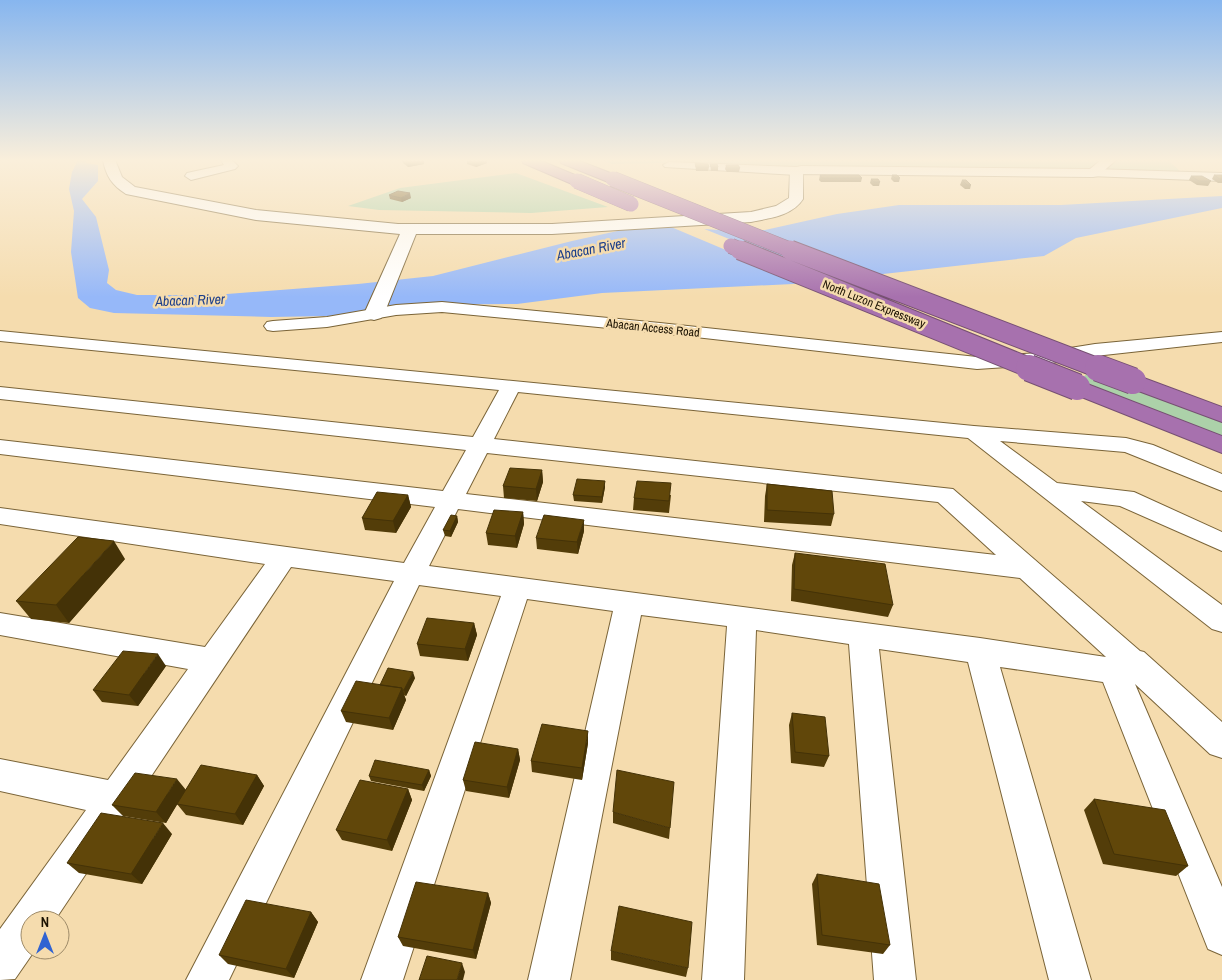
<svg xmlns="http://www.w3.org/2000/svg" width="1222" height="980" font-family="'Archivo Narrow',sans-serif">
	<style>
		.green { fill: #acd1a9 }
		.water { fill: #96b8f9 }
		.pier { fill: #f5dcae }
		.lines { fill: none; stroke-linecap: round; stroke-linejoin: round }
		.minor-casing { stroke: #7a6438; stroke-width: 2 }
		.tertiary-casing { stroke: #7a6438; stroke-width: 2 }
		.motorway-casing { stroke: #765072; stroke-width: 2 }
		.minor { fill: #fff; fill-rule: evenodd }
		.tertiary { fill: #fff; fill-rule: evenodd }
		.motorway { fill: #a771ae; fill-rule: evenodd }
		.motorway-bridge-far2-casing { stroke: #765072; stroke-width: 16; stroke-linecap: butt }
		.motorway-bridge-far1-casing { stroke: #765072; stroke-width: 21; stroke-linecap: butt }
		.motorway-bridge-casing { stroke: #765072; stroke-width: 28; stroke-linecap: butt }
		.motorway-bridge-far2 { stroke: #a771ae; stroke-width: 15 }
		.motorway-bridge-far1 { stroke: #a771ae; stroke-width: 19 }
		.motorway-bridge { stroke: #a771ae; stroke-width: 26 }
		.wall { fill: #533d09 }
		.shaded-wall { fill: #443207 }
		.building { fill: #61470a; stroke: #443207 }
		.labels { text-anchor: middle; stroke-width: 5; stroke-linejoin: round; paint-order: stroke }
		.far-street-label { font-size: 12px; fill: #1b1202; stroke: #f5dcae }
		.far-water-label { font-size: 14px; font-style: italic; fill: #1d3f8a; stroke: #f5dcae }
	</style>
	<rect width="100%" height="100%" fill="#f5dcae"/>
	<path class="green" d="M601 160H1168L1185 176 661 163 612 164Z
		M516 173 608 207 531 213 379 210 348 206 400 188Z
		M1090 371 1222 422V439L1078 382Z"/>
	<path class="water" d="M78 160H87L86 163 98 165V181L82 199 96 217 109 270 107 283 116 290 137 295H214L358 284 433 276 572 241 622 230 658 226 719 230H765L837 214 899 205H1061L1222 196V208L1076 238 1044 256 793 284 602 293 517 304 401 305 331 316 271 317 114 313 90 308 78 298 71 252 74 211 69 189 72 172Z"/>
	<path class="pier" d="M664 224 697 226 836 282 809 285Z"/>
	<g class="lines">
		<g class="minor-casing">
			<path id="minor" d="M221 160H232L238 166 235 169 191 180 185 176 187 173 224 165Z
				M669 162 797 167 803 171 797 175 665 167 663 165Z
				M1093 169 1222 173V181L1089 176 1087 173 1089 170Z
				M442 302 660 323 977 357 1039 353 1095 344 1222 332V342L1095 356 1039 365 977 369 660 333 442 312 396 315 327 327 273 331 267 330 264 326 267 322 273 321 327 317 396 305Z
				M0 331 974 426 1126 438 1153 445 1222 474V491L1125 452 1000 441 1057 483 1134 492 1222 532V551L1120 506 1081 501 1222 605V632L1212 629 968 438 518 392 494 439 953 489 1140 651 1144 652 1222 722V758L1210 754 1135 684 1222 887V955L1208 949 1103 682 1000 667 1091 980H1049L968 662 879 649 916 980H874L849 644 756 630 744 980H702L727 626 641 615 570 980H528L613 611 527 599 403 980H361L501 596 419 585 229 980H186L394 581 291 567 55 920H30V950H35L15 979 0 980V929L86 810 0 791V759L108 780 188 669 0 635V613L205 647 265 564 0 524V508L404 563 435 507 0 454V440L443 491 466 450 0 399V387L473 437 499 390 0 341ZM487 453 938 502 996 555 466 494ZM458 509 1020 578 1106 657 980 638 429 566Z"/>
		</g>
		<g class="tertiary-casing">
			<path id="tertiary" d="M103 160H115L122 177 135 187 256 210 398 224H552L751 212 776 206 789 198 790 171 792 168 801 166 1090 169 1101 160H1116L1098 176 1093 177 803 174V199C792 216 770 218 751 222L552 234H416L384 314 381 318 374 320 367 318 364 314 400 234 256 220 126 194C112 185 106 176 103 160Z"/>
		</g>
		<g class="motorway-casing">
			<path id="motorway" d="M522 160H539L582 178 584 181 582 184H572L523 163Z
				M560 160H577L618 176 620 179 618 182H608L561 163Z
				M1133 374 1222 407V422L1125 386 1122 381 1125 376Z
				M1077 380 1222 436V453L1069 392 1065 387 1069 382Z"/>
		</g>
		<use href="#minor" class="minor"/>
		<use href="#tertiary" class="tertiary"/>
		<use href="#motorway" class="motorway"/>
		<g class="motorway-bridge-far2-casing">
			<path id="motorway-bridge-far2" d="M613 179 793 251
				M577 181 631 204
				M731 246 743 251"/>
		</g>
		<g class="motorway-bridge-far1-casing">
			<path id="motorway-bridge-far1" d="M740 250 1033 369
				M790 250 1101 369"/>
		</g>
		<g class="motorway-bridge-casing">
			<path id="motorway-bridge" d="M1029 368 1077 387
				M1098 368 1133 381"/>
		</g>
		<use href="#motorway-bridge-far2" class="motorway-bridge-far2"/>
		<use href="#motorway-bridge-far1" class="motorway-bridge-far1"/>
		<use href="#motorway-bridge" class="motorway-bridge"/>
	</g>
	<path class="wall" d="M402 160H423L424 164 408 167 403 163Z
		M467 160 487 163 476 167 467 164Z
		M695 163 709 167 708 171H696Z
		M710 164 718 167V171H711Z
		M726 165 740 168 739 172H727L725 169Z
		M820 175 862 178 861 182H821L819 180Z
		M892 175 900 178 899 182H894L891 179Z
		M1214 175H1222V183H1218L1212 179Z
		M1191 176 1211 181 1208 186 1197 185 1189 180Z
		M871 179 880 182 879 186H873L870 183Z
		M962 180 971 185 970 189H965L960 185Z
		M389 195 411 198 402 202 390 199Z
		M542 470 543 482 537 501 504 498 503 486Z
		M767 484 834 514 831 526 764 522 765 496Z
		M605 487 602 503 574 501 573 495Z
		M408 495 411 507 396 533 365 530 362 518Z
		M671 495 669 513 633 510 634 498Z
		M523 512 524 524 517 548 488 545 486 533Z
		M457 516 458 522 451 537 445 536 443 530Z
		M584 531 578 554 537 549 536 538Z
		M795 553 893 605 888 617 791 601 792 565Z
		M125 559 69 623 31 619 16 601Z
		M474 623 477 635 468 661 420 656 417 644Z
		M166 666 138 706 102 702 93 690Z
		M415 678 406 696 404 695 406 700 393 730 346 722 341 711 380 685Z
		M792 713 829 756 824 767 791 763 789 725Z
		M588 743 582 780 532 772 531 761Z
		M518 749 520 760 509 798 466 791 463 780Z
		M429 770 431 776 424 791 371 781 369 776Z
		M257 775 264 786 243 825 186 815 177 804 166 823 123 816 112 805 185 790Z
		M408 789 412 800 392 851 342 840 336 830Z
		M1094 799 1188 866 1176 876 1103 864 1084 810Z
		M613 812 670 828 669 839 613 823Z
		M172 834 142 884 79 873 67 863Z
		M817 874 890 945 883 954 817 945 812 884Z
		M488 893 491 903 476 959 403 946 398 937Z
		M311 912 318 922 294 978 228 964 219 955Z
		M611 951 688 968 686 977 611 960Z"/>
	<path class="shaded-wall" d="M424 160V164L408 167 407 163Z
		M485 160H486L487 163 476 167 475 163Z
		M410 193 411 198 402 202 401 198Z
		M542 470 543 482 537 501 536 489Z
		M605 481V487L602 503V497Z
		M408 495 411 507 396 533 393 521Z
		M523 512 524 524 517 548 515 536Z
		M457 516 458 522 451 537 450 531Z
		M584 520V531L578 554 577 542Z
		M114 541 125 559 69 623 56 605Z
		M474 623 477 635 468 661 465 649Z
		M158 654 166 666 138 706 129 695Z
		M413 672 415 678 406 696 404 690Z
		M402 688 406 700 393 730 389 718Z
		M588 731V743L582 780V768Z
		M518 749 520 760 509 798 507 787Z
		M429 770 431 776 424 791 422 785Z
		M257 775 264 786 243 825 235 814Z
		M177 779 186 790 166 823 156 812Z
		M408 789 412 800 392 851 387 840Z
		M163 823 172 834 142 884 131 874Z
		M488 893 491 903 476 959 473 950Z
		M311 912 318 922 294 978 286 969Z
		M462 963 465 972 463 980H457Z"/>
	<path class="building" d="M403 160H424L407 163Z
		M467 160H485L475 163Z
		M695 163 708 164 709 167H696Z
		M710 164H717L718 167H711Z
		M726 165H738L740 168H727Z
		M820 175H859L862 178H822Z
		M892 175H897L900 178H895Z
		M1214 175H1222V179H1220Z
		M1191 176H1202L1211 181H1199Z
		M871 179H878L880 182H874Z
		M962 180H966L971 185H967Z
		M398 191 410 193 401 198 389 195Z
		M510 468 542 470 536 489 503 486Z
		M577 479 605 481 602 497 573 495Z
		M637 481 671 483 669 501 634 498Z
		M767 484 832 491 834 514 767 510Z
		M377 492 408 495 393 521 362 518Z
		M494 510 523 512 515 536 486 533Z
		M451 515 457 516 450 531 443 530Z
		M544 515 584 520 577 542 536 538Z
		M78 537 114 541 56 605 16 601Z
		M795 553 885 564 893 605 794 589Z
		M427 618 474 623 465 649 417 644Z
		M123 651 158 654 129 695 93 690Z
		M388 668 413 672 404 690H402V688L380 685Z
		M356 681 402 688 389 718 341 711Z
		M792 713 825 717 829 756 795 752Z
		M542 724 588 731 582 768 531 761Z
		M475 742 518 749 507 787 463 780Z
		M375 760 429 770 422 785 369 776Z
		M201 765 257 775 235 814 177 804Z
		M617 770 674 782 670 828 613 812Z
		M135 773 177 779 156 812 112 805Z
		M360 780 408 789 387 840 336 830Z
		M1094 799 1165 810 1188 866 1114 854Z
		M101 813 163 823 131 874 67 863Z
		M817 874 879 884 890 945 822 935Z
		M416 882 488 893 473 950 398 937Z
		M246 900 311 912 286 969 219 955Z
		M619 906 692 922 688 968 611 951Z
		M427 956 462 963 457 980H419Z"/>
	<linearGradient id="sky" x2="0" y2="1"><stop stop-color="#87b6ef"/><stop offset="0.54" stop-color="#faefdb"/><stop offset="1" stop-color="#faefdb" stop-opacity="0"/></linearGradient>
	<rect width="1222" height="297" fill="url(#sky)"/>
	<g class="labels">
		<g class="far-street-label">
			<text transform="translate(874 304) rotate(22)" y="4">North Luzon Expressway</text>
			<text transform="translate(653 328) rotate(6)" y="4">Abacan Access Road</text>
		</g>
		<g class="far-water-label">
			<text transform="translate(591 249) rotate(-11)" y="5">Abacan River</text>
			<text transform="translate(190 300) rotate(-2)" y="5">Abacan River</text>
		</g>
	</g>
	<g transform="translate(45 935)"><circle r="24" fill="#f5dcae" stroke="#9e8b69"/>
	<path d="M0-4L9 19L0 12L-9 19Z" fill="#3063d2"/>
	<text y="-8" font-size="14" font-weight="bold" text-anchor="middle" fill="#1b1202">N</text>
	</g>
</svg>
